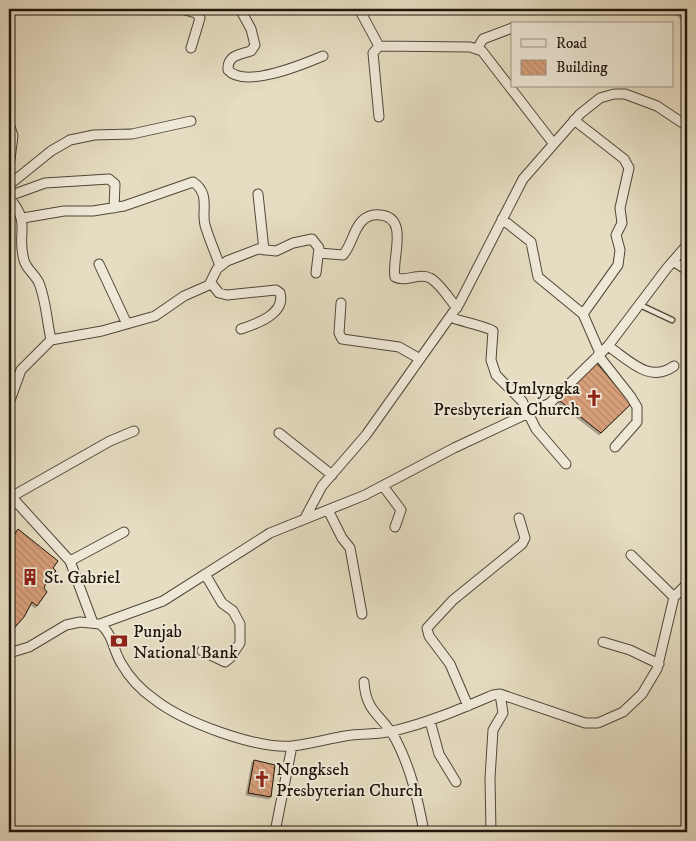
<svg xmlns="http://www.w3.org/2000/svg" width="696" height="841" font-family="'IM FELL DW Pica',serif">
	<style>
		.building { fill: url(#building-back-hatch); stroke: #1e150b; filter: url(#shadow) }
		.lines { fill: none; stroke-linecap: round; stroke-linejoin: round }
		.service-casing { stroke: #504738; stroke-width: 7 }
		.minor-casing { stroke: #504738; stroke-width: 11 }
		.service { stroke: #eee8d7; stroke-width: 4.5 }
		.minor { stroke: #eee8d7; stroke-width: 9 }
		.labels { text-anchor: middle; stroke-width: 4; stroke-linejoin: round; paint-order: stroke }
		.poi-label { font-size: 18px; fill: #1e150b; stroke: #eee8d7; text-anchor: start }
	</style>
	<defs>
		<pattern id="building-back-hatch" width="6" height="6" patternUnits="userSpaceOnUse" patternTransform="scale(1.25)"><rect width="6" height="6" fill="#d69e79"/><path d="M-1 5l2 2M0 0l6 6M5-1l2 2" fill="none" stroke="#b78767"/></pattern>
		<filter id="shadow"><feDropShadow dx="-2" dy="2" stdDeviation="0" flood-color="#0004"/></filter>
	</defs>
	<rect width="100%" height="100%" fill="#e5dcc1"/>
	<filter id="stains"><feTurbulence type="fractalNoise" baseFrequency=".004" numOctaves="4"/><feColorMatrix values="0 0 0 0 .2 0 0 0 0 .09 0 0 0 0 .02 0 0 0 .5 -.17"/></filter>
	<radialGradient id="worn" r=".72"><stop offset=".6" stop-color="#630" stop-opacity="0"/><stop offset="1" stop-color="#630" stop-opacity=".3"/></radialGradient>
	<path class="building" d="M676 9H687V16L684 19Z
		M596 362 631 404 601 433 560 401Z
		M18 529 58 561 53 568 56 571 46 583 44 588 47 592 37 606 32 602 24 617 9 634V543Z
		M254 760 275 765 271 797 248 793Z"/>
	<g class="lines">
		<g class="service-casing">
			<path id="service" d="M686 181 687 180
				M640 305 672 320"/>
		</g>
		<g class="minor-casing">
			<path id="minor" d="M181 9 196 13 200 18 191 48
				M240 9 251 29 255 45 251 51C239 54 227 56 228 70 245 89 304 64 323 56
				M359 9 379 46 470 47 482 51 553 143
				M477 49 483 39 512 28
				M379 117 373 53 379 46
				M574 120 624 159 629 168 620 208 622 223 616 235 620 250 618 265 583 314
				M9 123 13 136 9 167
				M9 185 51 151 70 140 94 135 132 134 191 121
				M258 194 264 250
				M9 196 45 183 109 179 115 184 114 208
				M9 198C32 223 16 233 24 260 26 269 35 274 39 283 46 300 47 322 51 340
				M23 218 64 211H93L124 206 193 182C211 194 201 211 205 225 209 239 215 252 220 266
				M502 219 531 242 538 277 583 314 600 353
				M319 253 343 255C352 245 353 230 362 221 367 216 373 214 380 215 410 217 391 260 395 277 405 283 419 272 430 278 440 283 449 299 457 308
				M673 261 687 270
				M99 264 127 324
				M211 283 219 293 227 295 276 290 280 293C286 314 256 324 241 329
				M341 303 339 333 342 339 399 347 420 359
				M450 317C459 321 489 327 493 331L491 360 496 375 522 401 536 429 566 464
				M608 346C629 360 649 384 674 366
				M598 355 631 397 637 407V422L615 447
				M9 403 21 370 51 340 102 331 155 316 184 296 209 285 217 269 227 261 258 249 276 251 293 243 312 239 319 248 316 273
				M279 433 332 475
				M383 486 401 510 395 527
				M9 494 70 561 93 623
				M11 497 110 441 134 431
				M328 510 342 538 350 548 362 614
				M305 518 322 486 366 435 459 304 523 179 580 114 600 98 614 94H625L657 106 687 126
				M631 555 674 597
				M70 561 124 532
				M100 624 163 601 270 533 365 495 454 448 550 403 608 346 667 268 687 245
				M603 642 630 650 659 664
				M202 651 225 662 230 658 240 643V624L233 611 222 603 205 574
				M9 653 29 647 66 625 80 622 100 624C113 634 113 650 121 663 129 677 141 690 154 699 183 722 256 749 292 746 310 744 327 739 345 736 361 733 378 735 393 731 428 723 460 709 493 695L500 694 585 723H598L623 712 642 694 657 669 674 597 687 584
				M364 682C366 714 383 715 396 740 411 769 418 800 424 832
				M468 706 450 664 429 636 427 628 453 600 522 544 525 538 519 518
				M430 721 439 754 456 782
				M275 832 292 746
				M491 832 490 778 493 730 503 713 500 694"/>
		</g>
		<use href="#service" class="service"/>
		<use href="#minor" class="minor"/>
	</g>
	<defs>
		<g id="church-bare" transform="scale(1.35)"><path d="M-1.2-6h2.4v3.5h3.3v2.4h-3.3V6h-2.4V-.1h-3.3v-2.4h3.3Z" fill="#8f2418" stroke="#eee8d7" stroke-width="2.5" paint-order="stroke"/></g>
		<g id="building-bare" transform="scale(1.35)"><path d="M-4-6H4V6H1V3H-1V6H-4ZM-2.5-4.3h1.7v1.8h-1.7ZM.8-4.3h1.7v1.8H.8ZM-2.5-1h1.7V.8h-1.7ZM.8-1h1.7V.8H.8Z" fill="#8f2418" stroke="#eee8d7" stroke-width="2.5" paint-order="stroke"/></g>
		<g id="bank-bare" transform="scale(1.35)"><path d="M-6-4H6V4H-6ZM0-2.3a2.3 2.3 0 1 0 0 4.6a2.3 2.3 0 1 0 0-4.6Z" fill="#8f2418" stroke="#eee8d7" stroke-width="2.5" paint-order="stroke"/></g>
	</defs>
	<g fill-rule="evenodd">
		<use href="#church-bare" x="594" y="398"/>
		<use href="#building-bare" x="30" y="577"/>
		<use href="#bank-bare" x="119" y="641"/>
		<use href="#church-bare" x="262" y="779"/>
	</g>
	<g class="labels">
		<g class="poi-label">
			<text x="580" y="394" text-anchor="end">Umlyngka<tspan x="580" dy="21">Presbyterian Church</tspan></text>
			<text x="44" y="583">St. Gabriel</text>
			<text x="133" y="637">Punjab<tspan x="133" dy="21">National Bank</tspan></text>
			<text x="276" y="775">Nongkseh<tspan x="276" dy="21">Presbyterian Church</tspan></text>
		</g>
	</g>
	<rect width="696" height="841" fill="none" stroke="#e5dcc1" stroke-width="30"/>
	<rect x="10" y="10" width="676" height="821" fill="none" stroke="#1e150b" stroke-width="2.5"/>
	<rect x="15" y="15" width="666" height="811" fill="none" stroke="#1e150b"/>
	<rect x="511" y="22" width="162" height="65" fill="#eee8d7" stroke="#9b9485"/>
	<rect x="521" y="39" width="25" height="8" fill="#eee8d7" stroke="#9b9485"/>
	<text x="556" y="48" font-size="15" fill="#1e150b">Road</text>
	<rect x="521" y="60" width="25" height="15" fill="url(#building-back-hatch)" stroke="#9b9485"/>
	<text x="556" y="72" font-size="15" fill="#1e150b">Building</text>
	<rect width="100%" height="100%" filter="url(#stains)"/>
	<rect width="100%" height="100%" fill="url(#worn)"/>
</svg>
